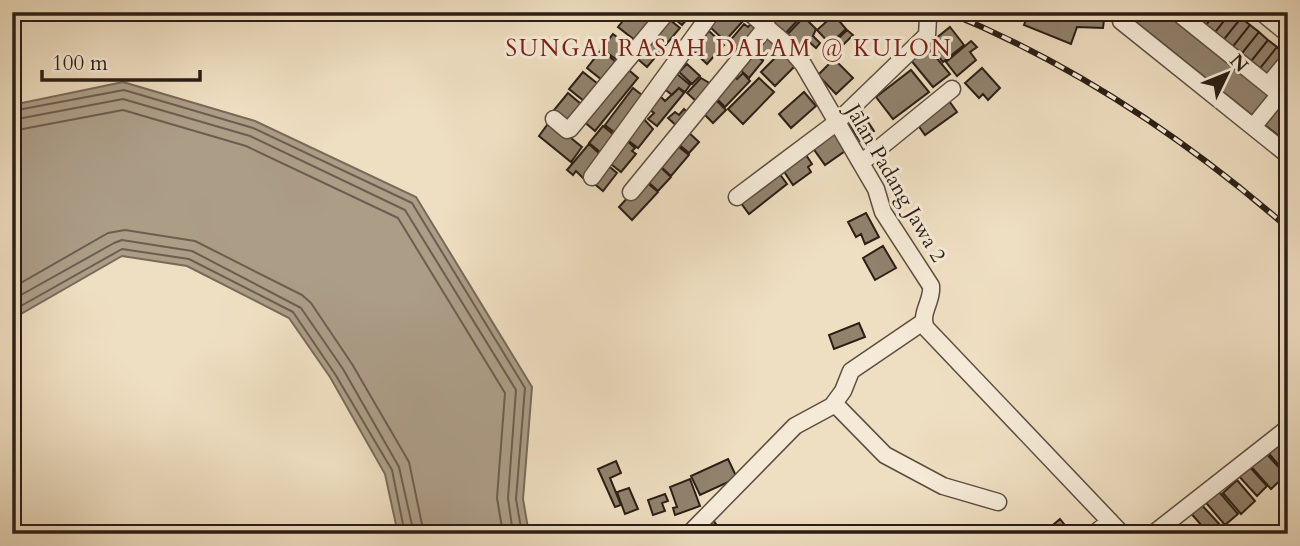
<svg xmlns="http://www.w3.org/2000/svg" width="1300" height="546" font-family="Cardo,serif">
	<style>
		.water { fill: #ac9d87; stroke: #786a59; stroke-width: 2 }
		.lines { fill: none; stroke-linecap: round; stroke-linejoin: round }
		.shore { stroke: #6c5e4e; stroke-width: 2 }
		.building { fill: #91826e; stroke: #2b1e14; stroke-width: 2 }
		.minor-casing { stroke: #5c4e40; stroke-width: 19 }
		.minor { stroke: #f5ead7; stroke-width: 16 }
		.rail-casing { stroke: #2b1e14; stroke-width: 6 }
		.rail { stroke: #f5ead7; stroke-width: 3.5; stroke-dasharray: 10; stroke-linecap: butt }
		.labels { text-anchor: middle; stroke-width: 6; stroke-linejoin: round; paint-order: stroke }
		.street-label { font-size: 21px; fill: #2b1e14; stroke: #f5ead7 }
		.neighbourhood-label { font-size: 23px; letter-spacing: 2px; fill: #7a1f14; stroke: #f5ead7 }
	</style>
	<rect width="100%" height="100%" fill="#efdfc2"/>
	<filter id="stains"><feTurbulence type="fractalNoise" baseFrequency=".00286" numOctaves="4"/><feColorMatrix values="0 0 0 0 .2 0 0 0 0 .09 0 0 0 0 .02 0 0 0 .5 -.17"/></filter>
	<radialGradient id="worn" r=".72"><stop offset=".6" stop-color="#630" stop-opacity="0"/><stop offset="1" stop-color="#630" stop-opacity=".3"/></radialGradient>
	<path class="water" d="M123 82 255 121 416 197 532 387 523 499 529 534H398L385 474 330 377 289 318 187 266 122 256 12 319V105Z"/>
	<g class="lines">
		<path class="shore" d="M12 111 124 90 253 128 412 203 525 388 516 499 522 534
			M12 120 123 99 250 136 405 210 516 390 508 498 513 534
			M12 131 123 110 246 146 398 218 505 393 497 498 503 534
			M12 288 108 233 125 230 195 241 302 295 311 303 352 364 409 462 424 534
			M12 300 114 243 122 240 192 251 301 308 343 369 399 467 414 534
			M12 311 122 249 189 259 293 312 335 374 392 470 405 534"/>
	</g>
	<path class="building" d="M630 12H658L636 41 618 27Z
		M671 12H693L682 25 669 14Z
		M723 12H733L743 21 725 41 710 27Z
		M777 12H790L798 20 781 38 766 24Z
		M1038 12H1105L1103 28 1077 27 1071 44 1024 25 1028 15 1036 18Z
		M1140 12H1169L1272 95 1254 117 1133 20Z
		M1201 12H1216L1203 29 1194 21Z
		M1216 12H1231L1212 36 1203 29Z
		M1231 12 1241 18 1221 43 1212 36Z
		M834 15 846 29 830 44 817 30Z
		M665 16 680 28 647 67 633 55Z
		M804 17 816 29 813 36 820 43 816 48 808 41 798 52 783 39Z
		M1241 18 1250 25 1230 50 1221 43Z
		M744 24 748 27 751 24 757 29 738 51 728 43Z
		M1250 25 1259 32 1239 57 1230 50Z
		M950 27 964 45 943 62 929 44Z
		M847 30 853 35 836 52 830 47Z
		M709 31 724 45 707 64 692 50Z
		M1259 32 1268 40 1248 65 1239 57Z
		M613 34 631 48 620 62 602 49Z
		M764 34 776 46 762 60 750 47Z
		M1268 40 1277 47 1257 72 1248 65Z
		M971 41 977 47 970 52 976 60 957 76 946 62Z
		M926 45 950 74 933 87 910 59Z
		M1277 47 1286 54 1266 79 1257 72Z
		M601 50 616 62 602 80 587 68Z
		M750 50 763 61 749 78 736 66Z
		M781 52 795 66 775 86 761 72Z
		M834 59 853 78 836 94 818 75Z
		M687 64 700 76 692 84 679 72Z
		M624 66 638 78 595 131 581 119Z
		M982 68 1000 88 988 100 983 94 979 98 965 83Z
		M911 70 929 92 893 119 876 97Z
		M583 72 598 84 584 101 569 89Z
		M676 73 690 85 685 92 679 88 672 95 662 87Z
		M743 73 750 81 725 107 712 94 735 77 737 79Z
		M701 78 711 84 697 102 687 93Z
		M759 78 774 92 743 124 728 109Z
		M633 88 647 99 619 136 605 125Z
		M679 88 684 93 657 126 648 119 654 113 649 109 660 96 665 101Z
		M804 92 816 106 791 128 779 114Z
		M568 93 582 105 569 122 554 110Z
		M712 96 726 110 713 123 699 109Z
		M947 98 957 112 925 135 915 121Z
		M1282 103 1288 108V143L1265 125Z
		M684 109 691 116 679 128 668 118 675 112 679 115Z
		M860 110 874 131 860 141 846 120Z
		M641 116 653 129 638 148 625 138Z
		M550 121 582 147 571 162 539 136Z
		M603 126 619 139 605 156 589 143Z
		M833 128 848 149 825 165 810 144Z
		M686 130 699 142 689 153 676 142Z
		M626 140 635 148 632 151 636 154 621 172 607 161Z
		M674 143 689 155 671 176 657 163Z
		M589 144 604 158 585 180 576 171 573 175 567 170Z
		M806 155 812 164 808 167 811 172 793 185 781 167Z
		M605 163 617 173 603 191 591 181Z
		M658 165 671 177 658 191 645 179Z
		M776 169 787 184 749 214 738 199Z
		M644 180 658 192 632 220 619 207Z
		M866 213 879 237 865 244 861 234 856 237 848 222Z
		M883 246 896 268 875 280 863 258Z
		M859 323 865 337 834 349 829 335Z
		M1279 438 1288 448V476L1266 450Z
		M1262 449 1286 475 1271 489 1247 462Z
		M728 459 737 478 700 495 691 476Z
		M616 461 621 473 610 478 621 505 615 507 598 469Z
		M1248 465 1267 486 1257 496 1236 473Z
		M690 479 700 506 675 515 673 508 677 507 670 487Z
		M1237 480 1255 501 1241 514 1223 493Z
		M1215 487 1238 514 1225 525 1202 498Z
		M629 488 638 509 625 514 617 492Z
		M665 494 668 501 662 503 665 511 653 515 648 500Z
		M1199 502 1222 527 1214 534H1209L1189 511Z
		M711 517 723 534H705L699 525Z
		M1060 519 1072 534H1051L1047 530Z"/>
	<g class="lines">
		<g class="minor-casing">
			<path id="minor" d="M749 12 785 43 803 64 876 189 883 212 931 286C933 301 919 313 926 328L1122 534
				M1122 12 1121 21 1288 155
				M1177 12 1288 101
				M1261 12 1288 34
				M1268 85 1288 61
				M554 119 567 130 570 129 667 12
				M1253 127 1279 95
				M861 163 952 89
				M592 177 712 12
				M631 192 767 26
				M737 197 837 122 927 35 928 19
				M834 403 885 455 943 486 998 502
				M689 534 795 426 832 406 843 391 851 371 923 322
				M1094 534 1110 521
				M1153 534 1288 428"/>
		</g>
		<use href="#minor" class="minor"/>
		<g class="rail-casing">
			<path id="rail" d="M947 12C1072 63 1186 139 1288 228"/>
		</g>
		<use href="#rail" class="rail"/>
	</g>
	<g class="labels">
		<g class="street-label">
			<text transform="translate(896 183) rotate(60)" y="7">Jalan Padang Jawa 2</text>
		</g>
		<g class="neighbourhood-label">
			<text x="729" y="56">SUNGAI RASAH DALAM @ KULON</text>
		</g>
	</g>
	<rect width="1300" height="546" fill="none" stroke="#efdfc2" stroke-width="42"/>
	<rect x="14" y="14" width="1272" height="518" fill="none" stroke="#2b1e14" stroke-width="3.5"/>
	<rect x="21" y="21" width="1258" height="504" fill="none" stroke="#2b1e14" stroke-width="2"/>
	<g transform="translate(1227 74) rotate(47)" stroke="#f5ead7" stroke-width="5" paint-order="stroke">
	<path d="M0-5L12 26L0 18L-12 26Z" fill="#2b1e14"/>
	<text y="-10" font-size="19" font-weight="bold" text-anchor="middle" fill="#2b1e14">N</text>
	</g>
	<path d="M42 70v10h158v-10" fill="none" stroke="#2b1e14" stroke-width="3.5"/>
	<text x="52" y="70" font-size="21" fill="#2b1e14" stroke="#f5ead7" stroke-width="5" paint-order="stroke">100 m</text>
	<rect width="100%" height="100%" filter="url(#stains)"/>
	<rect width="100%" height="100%" fill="url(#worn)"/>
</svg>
